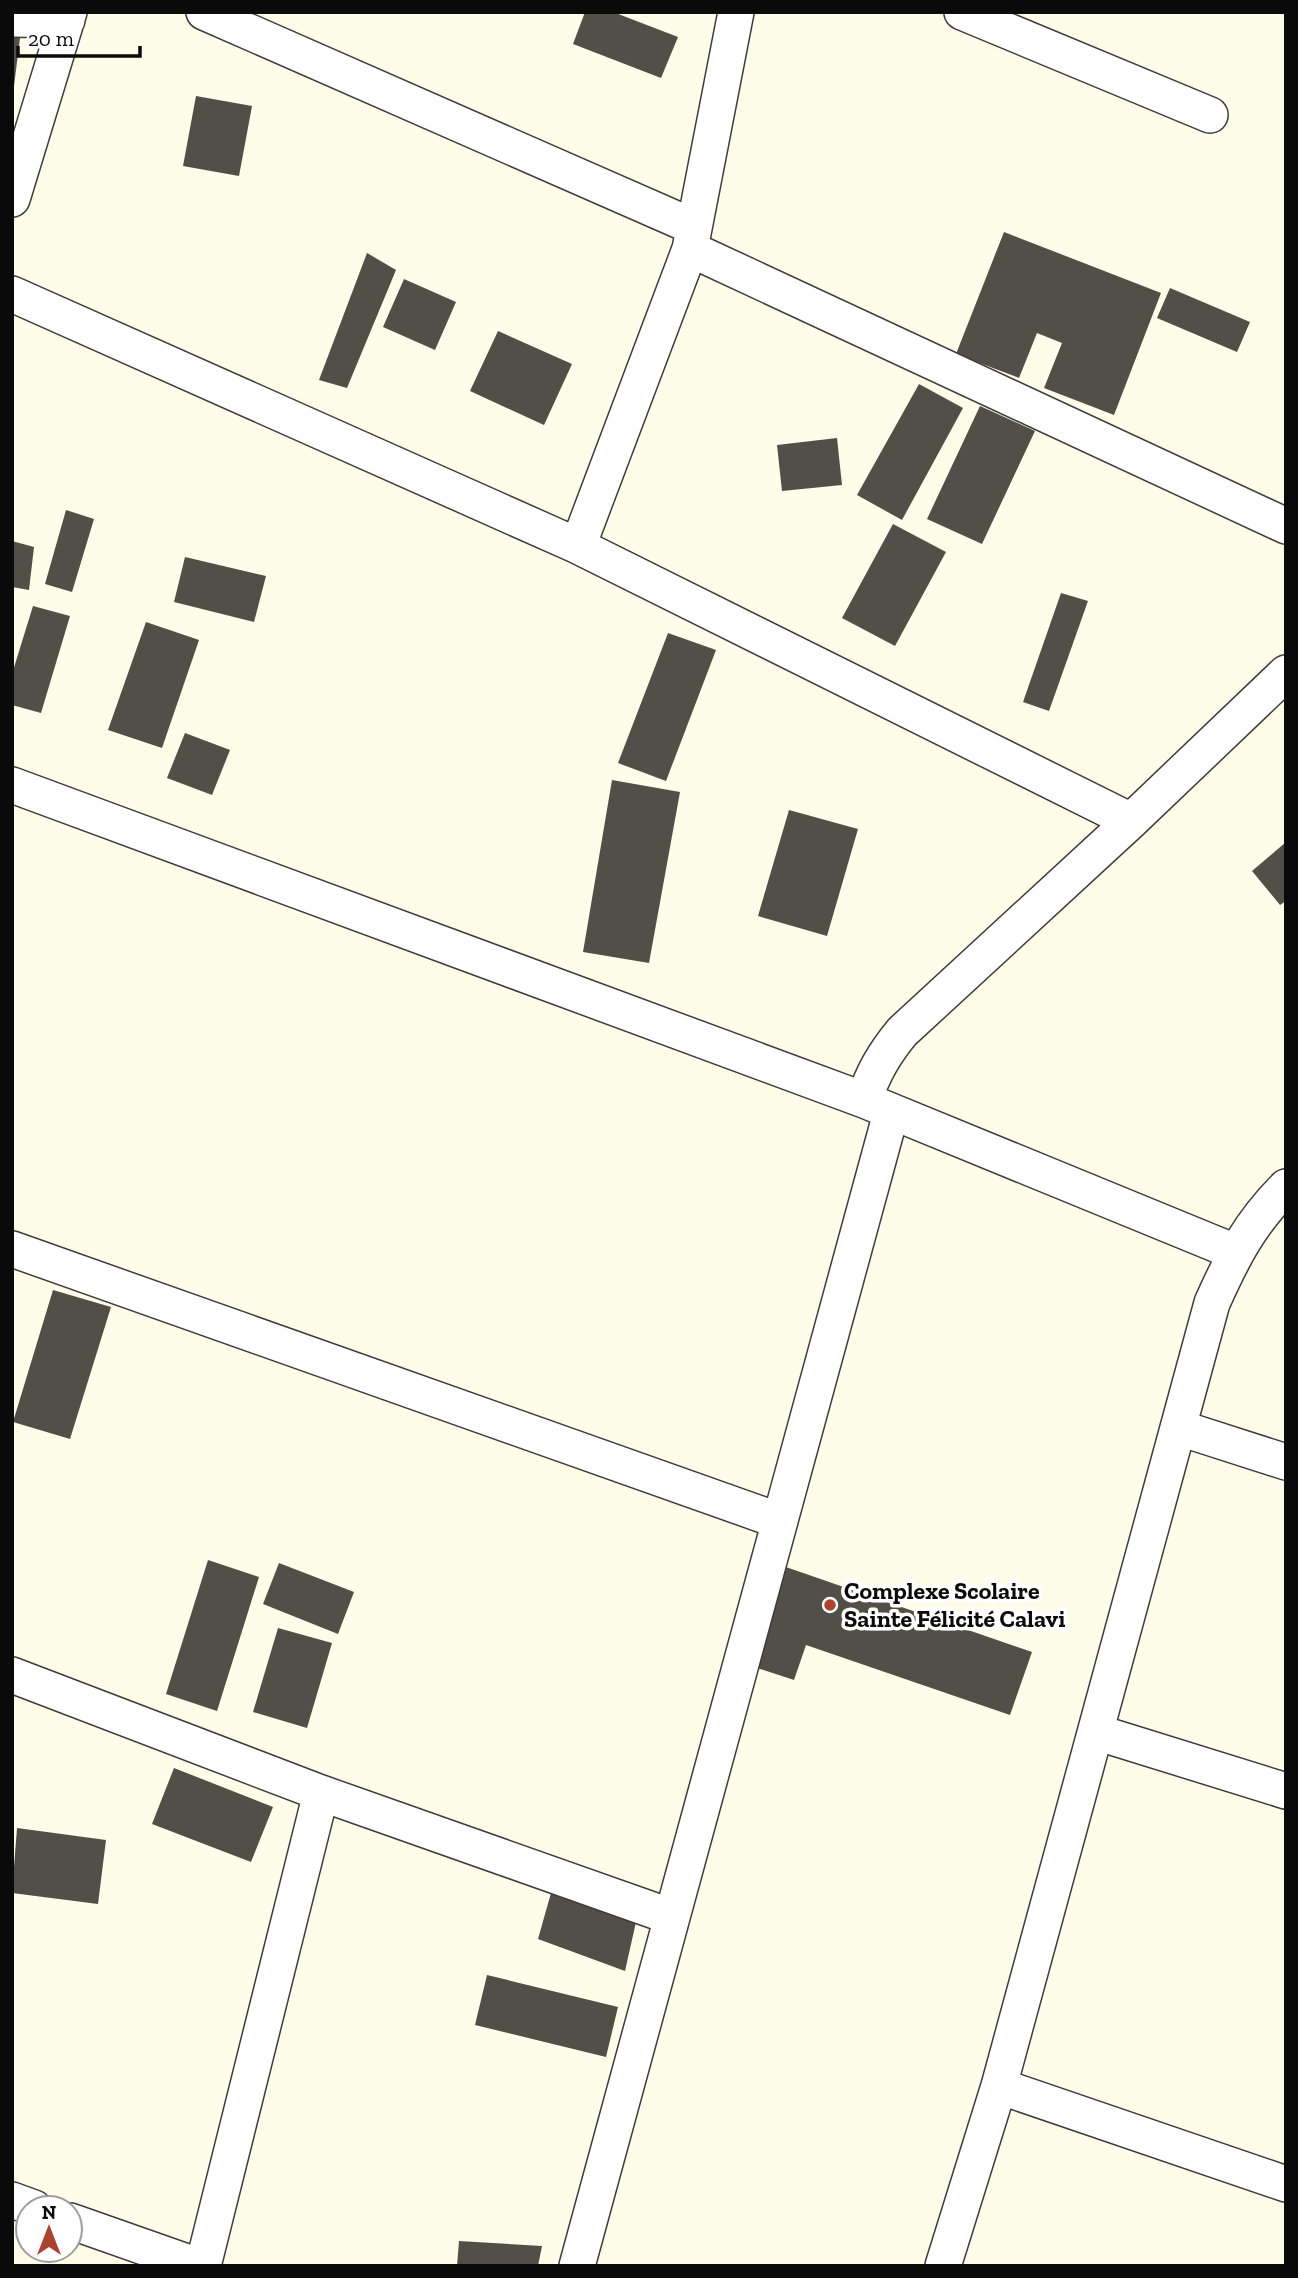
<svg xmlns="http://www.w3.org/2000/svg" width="1298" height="2278" font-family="'Zilla Slab',serif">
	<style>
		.building { fill: #524e48 }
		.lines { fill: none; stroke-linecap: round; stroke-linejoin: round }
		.minor-casing { stroke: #3d3d3d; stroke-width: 38 }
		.minor { stroke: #fff; stroke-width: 35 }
		.poi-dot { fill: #ac4331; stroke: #fff; stroke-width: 2.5 }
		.labels { text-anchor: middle; stroke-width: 7; stroke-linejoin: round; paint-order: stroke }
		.poi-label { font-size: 24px; font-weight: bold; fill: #0a0a0a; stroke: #fff; text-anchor: start }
	</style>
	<rect width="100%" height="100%" fill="#fdfdea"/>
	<path class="building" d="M585 12H613L678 37 661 78 573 44Z
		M12 29 21 30 14 86H12Z
		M196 96 252 106 239 176 183 166Z
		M1004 232 1161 293 1114 415 1044 388 1062 343 1037 333 1019 378 956 354Z
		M367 253 396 270 347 388 319 380Z
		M404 279 456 302 435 350 383 327Z
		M1170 288 1250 322 1237 352 1157 318Z
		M498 331 572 364 544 425 470 391Z
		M919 384 963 408 902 520 857 495Z
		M980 406 1035 431 982 544 927 519Z
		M837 438 842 485 782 491 777 445Z
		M66 510 94 519 72 592 45 584Z
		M893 524 946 552 895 646 842 618Z
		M12 541 34 547 29 590 12 587Z
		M185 557 266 576 254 622 174 602Z
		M1061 593 1088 601 1049 711 1023 702Z
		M33 606 70 616 41 713 12 705V674Z
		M146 622 199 640 162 748 108 730Z
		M668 633 716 650 666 781 618 763Z
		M185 733 230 750 212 795 167 778Z
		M612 780 680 792 649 963 583 952Z
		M789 810 858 829 827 936 758 916Z
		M1286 842V901L1280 905 1252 871Z
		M53 1290 111 1307 70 1439 13 1422Z
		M208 1560 259 1577 217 1711 166 1694Z
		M279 1563 354 1592 338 1634 263 1604Z
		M780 1565 1032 1652 1010 1715 806 1645 794 1680 745 1664Z
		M278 1628 332 1643 307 1728 253 1712Z
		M174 1768 273 1807 251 1862 152 1824Z
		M17 1828 106 1840 98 1904 12 1893Z
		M551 1893 636 1922 625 1971 538 1939Z
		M487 1975 618 2007 606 2057 475 2025Z
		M459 2241 542 2246 538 2266H457Z"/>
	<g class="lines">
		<g class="minor-casing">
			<path id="minor" d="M204 12 694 227
				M962 12 1210 115
				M12 19 67 20
				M12 199 69 12
				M690 249 1286 526
				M12 294 578 546 1131 821
				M578 546 690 249 736 12
				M12 785 864 1100 1235 1252
				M864 1100C873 1073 884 1054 902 1032L1131 821 1286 673
				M12 1249 780 1521
				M1180 1428 1286 1462
				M12 1675 321 1793 672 1917
				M1096 1732 1286 1791
				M999 2086 1286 2184
				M12 2200 34 2208
				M70 2221 198 2266
				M203 2266 321 1793
				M577 2266 891 1113
				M943 2266 999 2086 1212 1303C1233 1256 1250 1223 1286 1187"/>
		</g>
		<use href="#minor" class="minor"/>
	</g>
	<circle class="poi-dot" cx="830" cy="1605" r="7"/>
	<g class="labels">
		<g class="poi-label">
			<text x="844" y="1599">Complexe Scolaire<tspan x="844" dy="28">Sainte Félicité Calavi</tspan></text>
		</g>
	</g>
	<rect width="1298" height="2278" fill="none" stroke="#0a0a0a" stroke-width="28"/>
	<g transform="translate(49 2229)"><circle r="33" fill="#ffffff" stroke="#9d9d9d" stroke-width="2"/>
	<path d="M0-5L12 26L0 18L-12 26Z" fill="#ac4331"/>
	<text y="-10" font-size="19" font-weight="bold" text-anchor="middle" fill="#0a0a0a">N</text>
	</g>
	<path d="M18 46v10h122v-10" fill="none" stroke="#0a0a0a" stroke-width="3.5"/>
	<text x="28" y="46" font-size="21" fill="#0a0a0a" stroke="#ffffff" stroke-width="5" paint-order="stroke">20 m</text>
</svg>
